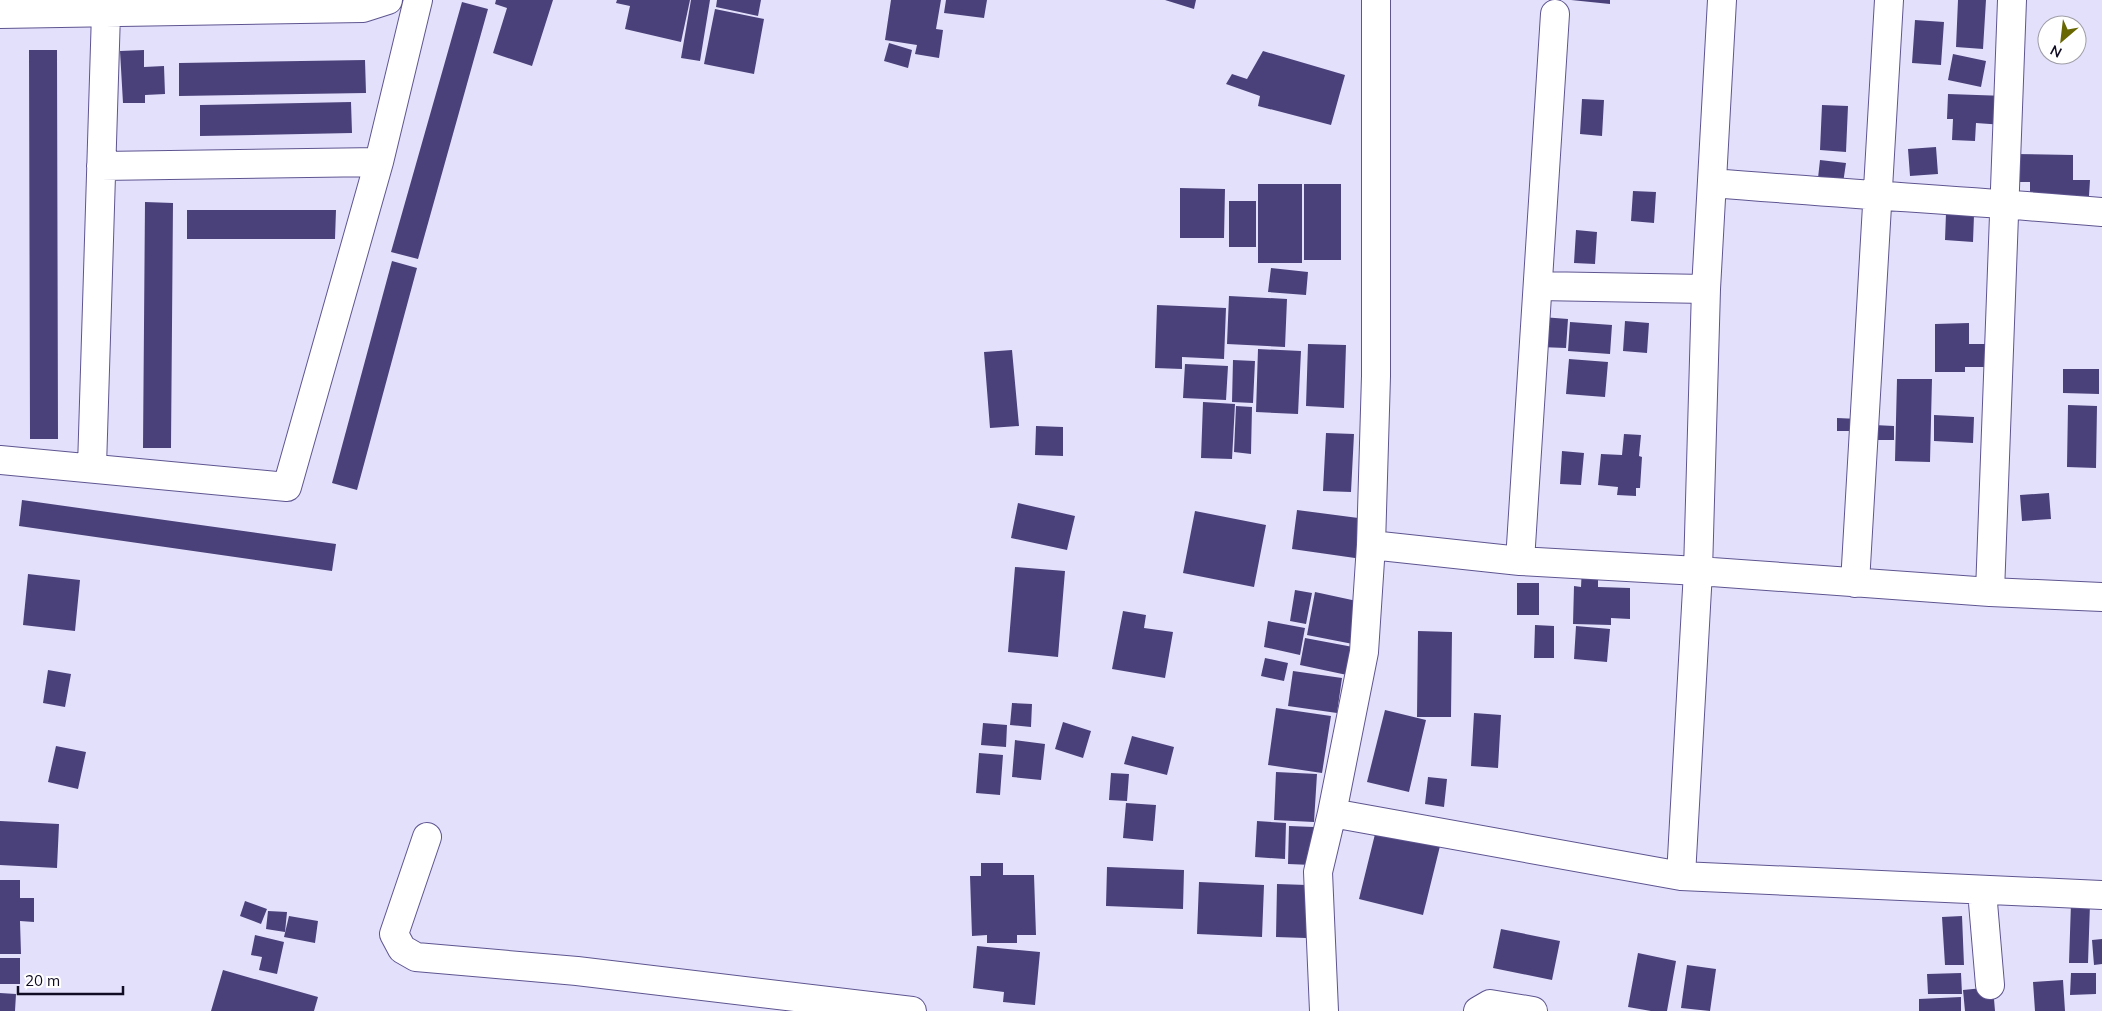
<svg xmlns="http://www.w3.org/2000/svg" width="2102" height="1011" font-family="Mulish,sans-serif">
	<style>
		.building { fill: #4a417a }
		.lines { fill: none; stroke-linecap: round; stroke-linejoin: round }
		.minor-casing { stroke: #5e5590; stroke-width: 30 }
		.minor { stroke: #fff; stroke-width: 28 }
	</style>
	<rect width="100%" height="100%" fill="#e3e0fc"/>
	<path class="building" d="M496 0H553L532 66 493 53 507 8 495 4Z
		M617 0H690L681 42 625 29 630 6 616 3Z
		M691 0H710L700 61 681 58Z
		M717 0H761L758 16 716 7Z
		M891 0H941L936 29 943 30 939 58 915 54 917 45 885 40Z
		M946 0H987L984 18 944 13Z
		M1165 0H1196L1194 9Z
		M1571 0H1610V4Z
		M1958 0H1986L1983 49 1956 47Z
		M462 2 488 9 418 259 391 252Z
		M715 9 764 19 754 74 704 64Z
		M1915 20 1944 22 1941 65 1912 63Z
		M889 43 912 50 908 68 884 61Z
		M29 50H57L58 439H30Z
		M144 50V67L164 66 165 94 145 95V103H123L120 51Z
		M1263 51 1345 75 1331 125 1258 106 1260 96 1226 84 1232 74 1247 79Z
		M1953 54 1986 61 1981 87 1948 80Z
		M365 60 366 93 179 96V63Z
		M1948 94 2006 96 2004 125 1976 123 1975 141 1952 140 1953 119H1947Z
		M1582 99 1604 100 1602 136 1580 134Z
		M351 102 352 133 200 136V105Z
		M1822 105 1848 106 1846 152 1820 150Z
		M1936 147 1938 174 1910 176 1908 149Z
		M2013 154 2073 155V180H2090L2089 196 2030 200V182H2012Z
		M1820 160 1846 163 1842 190 1817 187Z
		M1258 184H1302V263H1258Z
		M1304 184H1341V260H1304Z
		M1180 188 1225 189 1224 238H1180Z
		M1633 191 1656 192 1654 223 1631 221Z
		M1229 201H1256V247H1229Z
		M145 202 173 203 171 448H143Z
		M187 210H336L335 239H187Z
		M1946 213 1974 215 1973 242 1945 240Z
		M1576 230 1597 232 1595 264 1574 263Z
		M392 261 417 268 357 490 332 483Z
		M1271 268 1308 272 1306 295 1268 292Z
		M1229 296 1287 299 1285 347 1227 344Z
		M1157 305 1226 308 1224 359 1182 357V369L1155 368Z
		M1542 317 1568 319 1566 348 1540 347Z
		M1625 321 1649 323 1647 353 1623 351Z
		M1570 322 1612 325 1610 354 1568 351Z
		M1969 323V344H1987V367H1965V372H1935V324Z
		M1308 344 1346 345 1344 408 1306 406Z
		M1258 349 1301 351 1298 414 1256 412Z
		M1012 350 1019 426 990 428 984 352Z
		M1569 359 1608 362 1605 397 1566 394Z
		M1233 360 1255 361 1253 403 1232 402Z
		M1185 364 1228 366 1226 400 1183 398Z
		M2063 369H2099V394L2063 393Z
		M1897 379H1932L1930 462 1895 461Z
		M1203 402 1235 404 1232 459 1201 458Z
		M2068 405 2097 406 2096 468 2067 467Z
		M1236 406 1252 407 1251 454 1234 452Z
		M1934 415 1974 417 1973 443 1934 441Z
		M1837 418 1859 419V431H1837Z
		M1874 425 1894 426V440H1873Z
		M1036 426 1063 427V456L1035 455Z
		M1326 433 1354 434 1351 492 1323 491Z
		M1624 434 1641 435 1639 456 1642 457 1640 488H1636V496L1617 495 1618 487 1598 485 1601 454 1622 455Z
		M1562 451 1584 453 1581 485 1560 484Z
		M2049 493 2051 519 2022 521 2020 495Z
		M22 500 336 544 332 571 19 526Z
		M1018 503 1075 516 1067 550 1011 538Z
		M1297 510 1366 519 1362 559 1292 549Z
		M1195 511 1266 525 1254 587 1183 573Z
		M1015 567 1065 571 1058 657 1008 652Z
		M1582 567 1598 568V587L1630 588V619L1611 618V625L1573 624 1574 586 1581 587Z
		M28 574 80 580 75 631 23 625Z
		M1517 583H1539V615H1517Z
		M1295 590 1312 593 1306 624 1290 621Z
		M1315 592 1366 603 1358 645 1307 635Z
		M1123 611 1146 615 1144 628 1173 632 1165 678 1112 669Z
		M1268 621 1305 628 1300 655 1264 647Z
		M1535 625 1554 626V658H1534Z
		M1576 626 1610 629 1607 662 1574 659Z
		M1418 631 1452 632 1451 717H1417Z
		M1305 638 1353 647 1347 675 1300 665Z
		M1265 658 1288 663 1284 681 1261 676Z
		M48 670 71 674 65 707 43 703Z
		M1293 671 1342 678 1337 713 1288 706Z
		M1012 703 1032 704 1031 727 1010 725Z
		M1276 708 1331 716 1322 773 1268 765Z
		M1385 710 1426 720 1409 792 1367 782Z
		M1474 713 1501 715 1498 768 1471 766Z
		M1063 722 1091 731 1083 758 1055 749Z
		M983 723 1007 725 1006 747 981 745Z
		M1132 736 1174 747 1167 775 1124 764Z
		M1015 740 1045 744 1041 780 1012 777Z
		M56 746 86 752 78 789 48 782Z
		M979 753 1003 755 1000 795 976 793Z
		M1276 772 1317 774 1314 822 1274 820Z
		M1111 773 1129 774 1127 801 1109 800Z
		M1428 777 1447 779 1444 807 1425 804Z
		M1126 803 1156 805 1153 841 1123 838Z
		M0 821 59 824 57 868 0 865Z
		M1257 821 1286 823 1285 859 1255 857Z
		M1289 826 1314 827 1312 865 1288 864Z
		M1377 826 1441 842 1423 915 1359 899Z
		M981 863H1003V875H1034L1036 935H1017V943H987V935L972 936 970 876H981Z
		M1107 867 1184 870 1183 909 1106 906Z
		M0 880H20V898H34V922L20 921 21 954H0Z
		M1199 882 1264 885 1262 937 1197 934Z
		M1277 884 1307 885 1306 938 1276 937Z
		M245 901 267 909 261 924 240 916Z
		M2071 903 2090 904 2088 963H2069Z
		M268 911 287 912 285 932 266 929Z
		M289 916 318 921 315 943 284 937Z
		M1962 916 1964 965H1945L1942 917Z
		M1501 929 1560 941 1552 980 1493 968Z
		M255 935 284 942 277 974 259 970 262 957 251 955Z
		M2102 939V964L2094 965 2092 940Z
		M977 946 1040 952 1035 1005 1003 1002 1004 992 973 988Z
		M1638 953 1676 961 1667 1011H1651L1628 1007Z
		M0 958H20V984H0Z
		M1687 965 1716 969 1710 1011 1681 1008Z
		M223 970 318 997 314 1011H211Z
		M1961 973 1962 994H1928L1927 974Z
		M2071 973H2096V994L2070 995Z
		M2063 980 2065 1011H2035L2033 982Z
		M1993 987 1995 1011H1965L1963 990Z
		M0 993 16 994 15 1011H0Z
		M1961 997V1011H1919V999Z"/>
	<g class="lines">
		<g class="minor-casing">
			<path id="minor" d="M0 14 363 8 388 0
				M101 166 379 162
				M1713 183C1843 194 1973 201 2102 212
				M1538 286 1706 289
				M0 460 287 487 379 162 418 0
				M92 467 106 13
				M1371 545 1520 561 1698 571 1990 592 2102 597
				M1520 561 1555 14
				M1855 583 1889 0
				M1990 592 2012 0
				M1332 813 1681 876 2102 895
				M427 837 394 934 402 949 416 957 577 971 912 1011
				M1681 876 1698 571 1706 289 1722 0
				M1982 891 1990 985
				M1324 1011 1318 872 1332 813 1364 652 1371 545 1376 376V0
				M1478 1011 1490 1004 1533 1011"/>
		</g>
		<use href="#minor" class="minor"/>
	</g>
	<g transform="translate(2062 40) rotate(208)"><circle r="24" fill="#ffffff" stroke="#9f9ea7"/>
	<path d="M0-4L9 19L0 12L-9 19Z" fill="#676600"/>
	<text y="-8" font-size="14" font-weight="bold" text-anchor="middle" fill="#100c23">N</text>
	</g>
	<path d="M18 986v8h105v-8" fill="none" stroke="#100c23" stroke-width="2.5"/>
	<text x="25" y="986" font-size="15" fill="#100c23" stroke="#ffffff" stroke-width="4" paint-order="stroke">20 m</text>
</svg>
